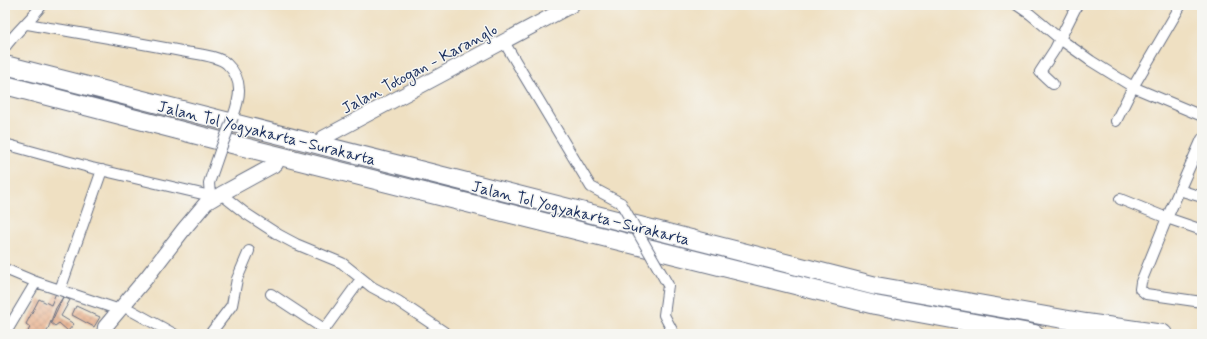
<svg xmlns="http://www.w3.org/2000/svg" width="1207" height="339" font-family="Mynerve,sans-serif">
	<style>
		.building { fill: url(#building-cross-hatch) }
		.lines { fill: none; stroke-linecap: round; stroke-linejoin: round }
		.minor-casing { stroke: #656d81; stroke-width: 12 }
		.secondary-casing { stroke: #656d81; stroke-width: 16 }
		.motorway-casing { stroke: #656d81; stroke-width: 20 }
		.minor { stroke: #fff; stroke-width: 10 }
		.secondary { stroke: #fff; stroke-width: 14 }
		.motorway { stroke: #fff; stroke-width: 18 }
		.minor-bridge-casing { stroke: #656d81; stroke-width: 12; stroke-linecap: butt }
		.minor-bridge { stroke: #fff; stroke-width: 10 }
		.labels { text-anchor: middle; stroke-width: 3; stroke-linejoin: round; paint-order: stroke }
		.street-label { font-size: 16px; fill: #1b2f5e; stroke: #f6f6f2 }
	</style>
	<defs>
		<pattern id="building-cross-hatch" width="8" height="8" patternUnits="userSpaceOnUse"><rect width="8" height="8" fill="#e7a880"/><path d="M0 0l8 8M0 8l8-8" fill="none" stroke="#ba896c"/></pattern>
	</defs>
	<rect width="100%" height="100%" fill="#f6f6f2"/>
	<filter id="ink" filterUnits="userSpaceOnUse"><feTurbulence type="fractalNoise" baseFrequency=".025" numOctaves="2"/><feDisplacementMap in="SourceGraphic" scale="8" xChannelSelector="R" yChannelSelector="G"/><feConvolveMatrix kernelMatrix="1 2 1 2 8 2 1 2 1" color-interpolation-filters="sRGB"/></filter>
	<filter id="wash" filterUnits="userSpaceOnUse"><feTurbulence type="fractalNoise" baseFrequency=".012" numOctaves="4" result="noise"/><feDisplacementMap in="SourceGraphic" scale="16" xChannelSelector="R" yChannelSelector="G"/><feGaussianBlur stdDeviation="0.9" result="paint"/><feColorMatrix in="noise" values="0 0 0 0 0 0 0 0 0 0 0 0 0 0 0 0 0 1.4 0 .05"/><feComposite in="paint" operator="in"/></filter>
	<g filter="url(#wash)">
		<rect width="100%" height="100%" fill="#efe0c2"/>
		<g id="blocks">
			<path class="building" d="M56 293 63 297 70 300 61 316 74 324 68 331 59 323 55 326 51 323 63 297 56 308 46 334H27L30 327 26 324 39 299 51 305Z
				M76 306 100 317 94 327 72 315Z"/>
		</g>
	</g>
	<g filter="url(#ink)">
		<use href="#blocks" fill-opacity="0" stroke="#656d81" stroke-width="1"/>
		<g class="lines">
			<g class="minor-casing">
				<path id="minor" d="M1017 5 1030 14 1060 39 1091 61 1133 87 1202 116
					M27 24C78 33 130 41 181 51 193 54 218 55 227 64 244 80 240 98 233 117
					M504 42 591 187 621 203
					M5 47C16 32 30 20 42 5
					M1053 84 1040 72 1055 49 1077 5
					M1116 121 1133 87 1181 5
					M1202 139 1167 218 1141 282 1140 289 1146 294 1202 302
					M5 144 92 168 215 197
					M1179 190 1202 197
					M221 194 245 213 279 235 296 244 342 263 372 287 398 301 447 334
					M210 196 209 183 220 151
					M1120 199 1167 218 1202 230
					M5 269 36 282 120 310
					M668 285 664 315 674 334
					M60 290 102 170
					M271 294 324 329
					M123 306 174 334
					M5 334 36 282
					M210 334 232 305 237 279 249 251
					M321 334 361 279"/>
			</g>
			<g class="secondary-casing">
				<path id="secondary" d="M323 138 572 5
					M104 334 105 327 147 277 184 229 206 203 221 194 276 164"/>
			</g>
			<g class="motorway-casing">
				<path id="motorway" d="M5 65 876 286 1086 323 1163 334
					M5 85 228 143 875 305 1035 334"/>
			</g>
			<use href="#minor" class="minor"/>
			<use href="#secondary" class="secondary"/>
			<use href="#motorway" class="motorway"/>
			<g class="minor-bridge-casing">
				<path id="minor-bridge" d="M220 151 233 117
					M621 203 668 285"/>
			</g>
			<use href="#minor-bridge" class="minor-bridge"/>
		</g>
	</g>
	<g class="labels">
		<g class="street-label">
			<text transform="translate(419 68) rotate(-28)" y="6">Jalan Totogan - Karanglo</text>
			<text transform="translate(267 132) rotate(14)" y="6">Jalan Tol Yogyakarta–Surakarta</text>
			<text transform="translate(581 212) rotate(14)" y="6">Jalan Tol Yogyakarta–Surakarta</text>
		</g>
	</g>
	<rect width="1207" height="339" fill="none" stroke="#f6f6f2" stroke-width="20"/>
</svg>
